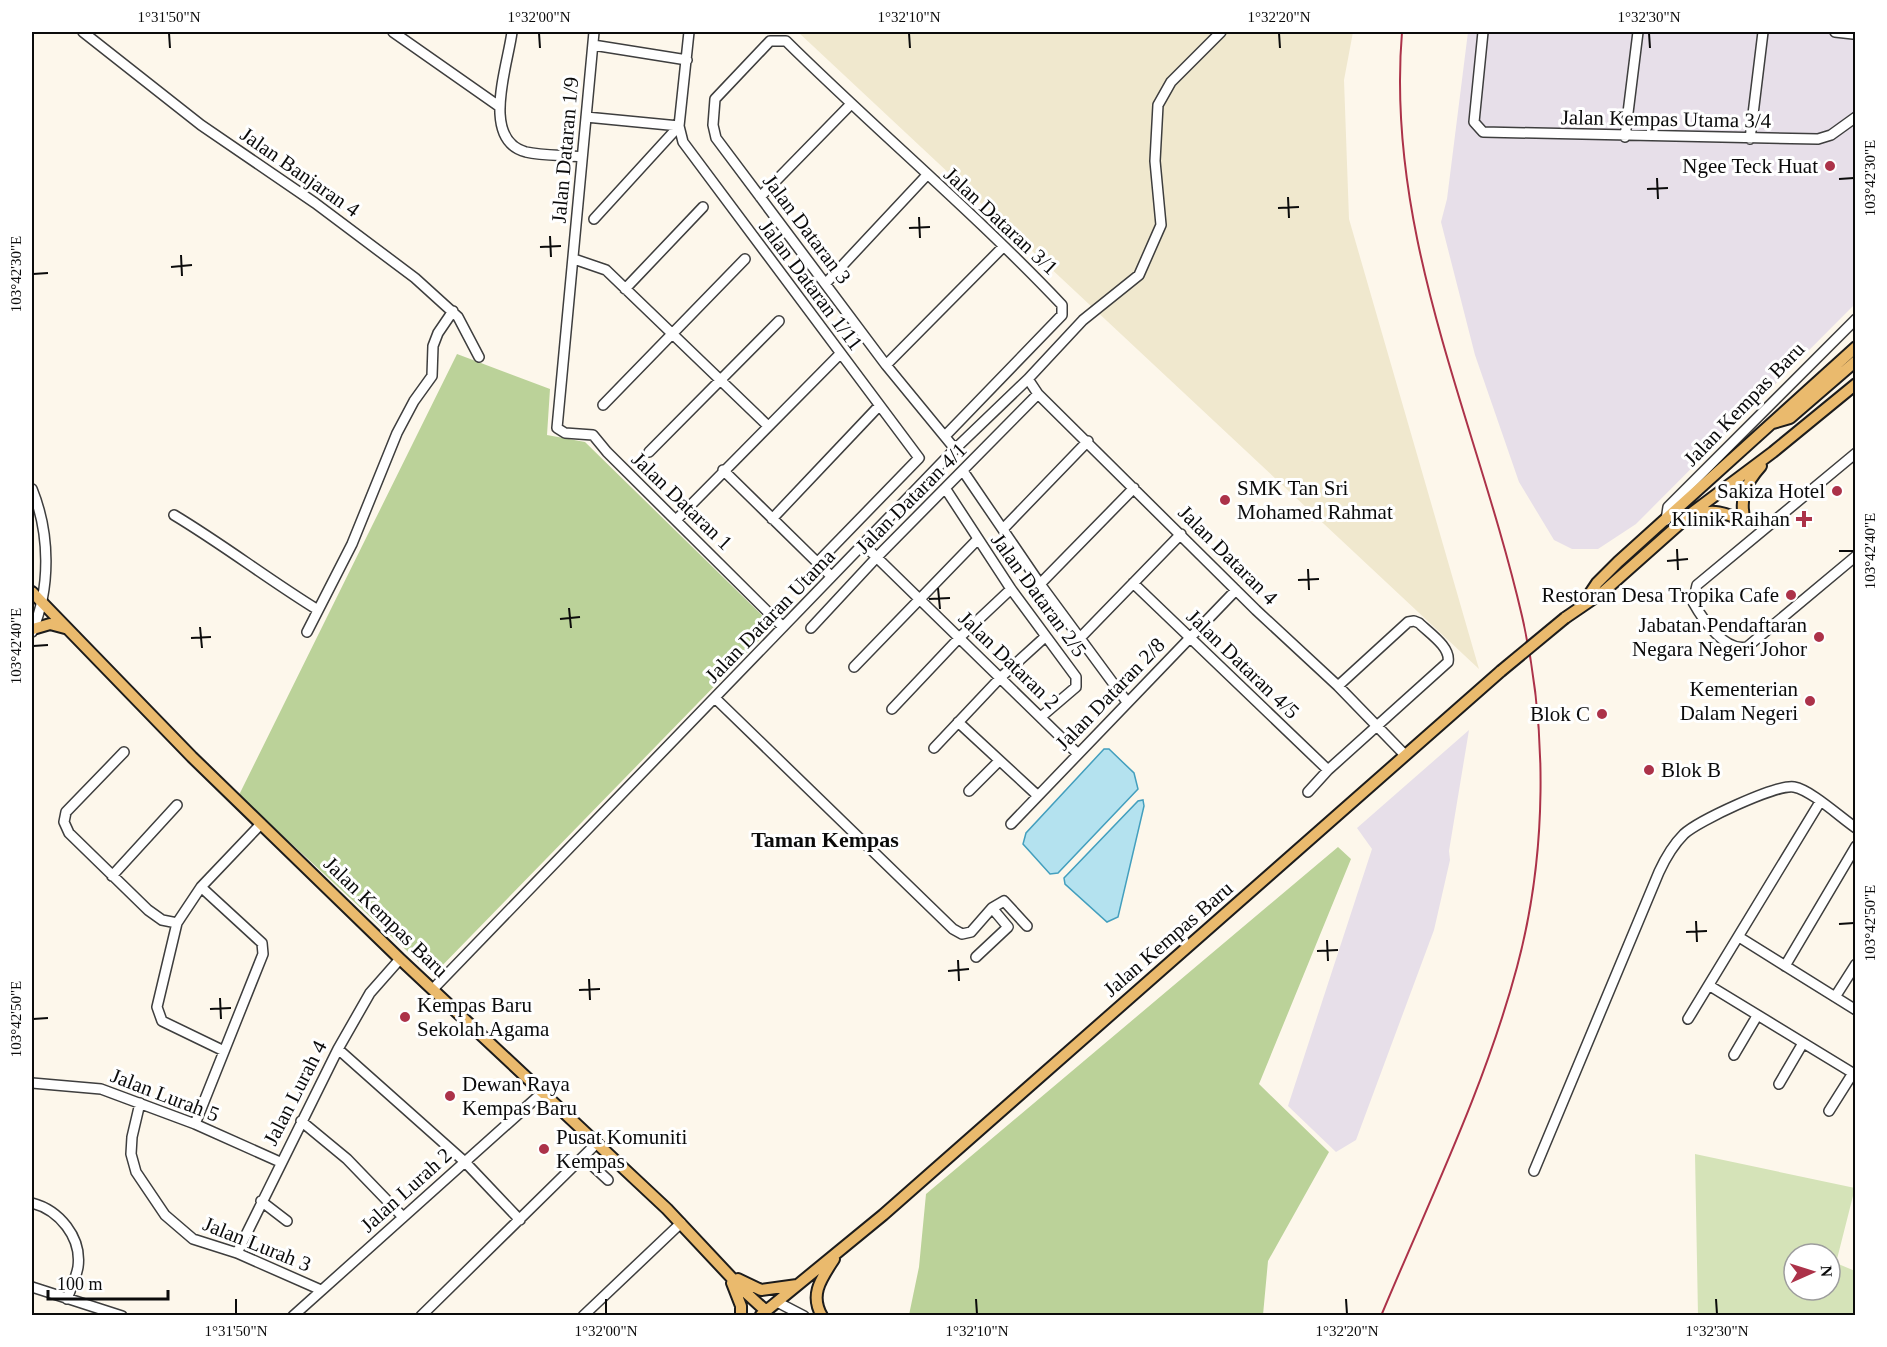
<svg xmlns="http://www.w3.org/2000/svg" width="1887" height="1347" font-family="Georgia,serif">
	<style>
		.industrial { fill: #e7dfe9 }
		.farmland { fill: #f0e8ce }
		.green { fill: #d5e3b8; fill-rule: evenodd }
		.forest { fill: #bbd299 }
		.water { fill: #b4e2ef; stroke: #439fbe; stroke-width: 1.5 }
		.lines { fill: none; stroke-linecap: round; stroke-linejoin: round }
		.minor-casing { stroke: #3e3e3e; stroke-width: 12 }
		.major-casing { stroke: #1c1c1c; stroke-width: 14 }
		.minor { stroke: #fff; stroke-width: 9 }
		.major { stroke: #eaba6d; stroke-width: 10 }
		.rail { stroke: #ac3249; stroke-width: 2 }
		.major-bridge-casing { stroke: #1c1c1c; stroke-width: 14; stroke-linecap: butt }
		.major-bridge { stroke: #eaba6d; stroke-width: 10 }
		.ticks { fill: none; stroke: #0b0b0b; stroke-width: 2 }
		.poi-dot { fill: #ac3249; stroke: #fff; stroke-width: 2 }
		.labels { text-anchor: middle; stroke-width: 6; stroke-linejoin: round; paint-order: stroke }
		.street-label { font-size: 21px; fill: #0b0b0b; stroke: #fff }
		.poi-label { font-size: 21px; fill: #0b0b0b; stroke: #fff; text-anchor: end }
		.neighbourhood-label { font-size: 22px; font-weight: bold; fill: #0b0b0b; stroke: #fff }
		.neatline { fill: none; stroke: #0b0b0b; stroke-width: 2 }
		.ticks-label { font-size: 15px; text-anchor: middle; fill: #0b0b0b }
	</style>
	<rect width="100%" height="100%" fill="#fdf7eb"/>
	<path class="industrial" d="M1468 32H1855V304L1636 524 1598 549H1572L1554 540 1519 482 1475 355 1441 222 1447 199Z
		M1469 730 1449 851 1450 860 1434 930 1356 1140 1336 1152 1288 1106 1372 849 1357 828Z"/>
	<path class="farmland" d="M798 32H1353L1344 80 1349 219 1479 669Z"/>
	<path class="green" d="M1695 1154 1855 1188 1836 1263 1855 1271V1315H1698ZM1794 1254H1830V1290H1794Z"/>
	<path class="forest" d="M457 354 550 389 547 435 585 442 773 626 433 975 239 795Z
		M1338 847 1351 859 1259 1084 1329 1152 1268 1261 1263 1315H909L919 1267 926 1194Z"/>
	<path class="water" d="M1104 749H1109L1134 773 1138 789 1058 873 1050 874 1023 844 1026 833Z
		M1143 800 1144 806 1118 917 1107 922 1065 884 1064 878 1138 801Z"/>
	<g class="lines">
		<g class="minor-casing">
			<path id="minor" d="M83 32 201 125 315 203 415 278 458 317 479 357
				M393 32 500 107
				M512 32C508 65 480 140 526 152 543 156 564 155 582 157
				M594 32 557 428 565 433 593 435 607 452 783 627
				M689 32 679 126 683 142 919 458 817 563
				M1483 32 1474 122 1483 132 1818 139 1831 135 1856 117
				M1835 32 1853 34
				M593 45 687 60
				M586 117 679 126
				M1625 137 1638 32
				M1750 139 1763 32
				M760 197 851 104
				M594 219 679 126
				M574 259 606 270 767 425
				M826 283 927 175
				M625 289 703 207
				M886 365 1003 247
				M1028 379 1038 394 1256 610 1338 686 1405 755
				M603 405 745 259
				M946 435 1062 315V305C975 213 877 131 786 41H770L715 99 713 125 716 138 886 365 955 449
				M649 452 779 321
				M1856 453 1697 585 1693 602C1703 620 1725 652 1747 647L1856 556
				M723 470 831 576
				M963 471 1040 584 1127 702
				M945 488 1011 589 1076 677V687L1042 716
				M32 489C50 533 51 588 32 632
				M174 515C224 545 269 580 318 610
				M677 519 840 354
				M772 519 879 406
				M1666 520 1668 507 1856 319
				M1004 528 1088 441
				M863 544 1077 753
				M1133 583 1328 770
				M1040 584 1134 488
				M811 628 877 557 1038 394
				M307 632 352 544 397 433 414 401 432 376 433 346 438 333 453 311
				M1079 639 1181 534
				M854 667 977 540
				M716 699 953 929 962 934 971 932 992 908 1008 927 976 957
				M892 709 960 637 1011 589
				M958 722 1037 795
				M934 748 1001 677 1045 637
				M124 752 66 812 64 822 69 833 148 910 162 920 177 923
				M969 791 999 761
				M1308 792 1328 770 1448 662C1451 647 1429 633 1419 623L1414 621 1408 622 1338 686
				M1011 824 1236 590
				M112 876 177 805
				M992 908 1004 901 1027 926
				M1739 937 1856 1010
				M1785 966 1856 846
				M1710 986 1856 1075
				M433 989 955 449 1028 379 1083 320 1139 275 1161 225 1155 161 1158 105 1171 82 1221 32
				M1835 997 1856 964
				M1688 1019 1820 802
				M338 1049 465 1162 520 1220
				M224 1051 162 1021 157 1007 177 923 201 887 261 824
				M1734 1055 1757 1016
				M32 1083 101 1089 195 1124 280 1162
				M1779 1084 1803 1043
				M140 1103 132 1137 131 1154 136 1172 165 1215 193 1239 237 1253 321 1290
				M1829 1111 1853 1073
				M301 1121 347 1159 403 1217
				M195 1124 263 954 262 943 201 887
				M583 1157 608 1180
				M1534 1171 1659 872C1665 859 1673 845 1684 834 1698 821 1776 784 1794 787 1811 790 1840 817 1856 828
				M261 1201 287 1221
				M32 1203C59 1210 82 1237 78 1267 76 1278 71 1288 67 1299
				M237 1253 338 1049 370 993 400 959
				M32 1287 122 1316
				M777 1302 804 1316
				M293 1316 543 1092
				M421 1316 596 1144
				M583 1316 681 1223"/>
		</g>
		<g class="major-casing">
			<path id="major" d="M1773 423 1790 418 1856 361
				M1693 517C1711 507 1727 513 1745 522
				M1745 522C1739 498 1745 484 1761 466
				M32 592 192 757 400 959 667 1209 743 1290 766 1311
				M1583 604 1597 583 1618 562 1856 347
				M1565 618 1603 592 1693 512 1773 452 1856 384
				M33 629 50 624 65 628
				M738 1279 761 1290 797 1285
				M732 1283 741 1306V1316
				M761 1315 883 1215 1501 671
				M822 1316C809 1294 822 1278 834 1259"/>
		</g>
		<use href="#minor" class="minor"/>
		<use href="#major" class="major"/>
		<path class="rail" d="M1381 1316C1429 1201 1485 1087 1517 967 1547 855 1548 729 1522 616 1477 422 1385 236 1402 32"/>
		<g class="major-bridge-casing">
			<path id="major-bridge" d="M1501 671 1565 618"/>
		</g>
		<use href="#major-bridge" class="major-bridge"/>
	</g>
	<path class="ticks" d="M169 33 170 48M539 33 540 48M909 33 910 48M1279 33 1280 48M1649 33 1650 48M1657 178 1658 199M1839 179 1854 178M1647 189 1668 188M1288 197 1289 218M1278 208 1299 207M919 217 920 238M909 228 930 227M550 236 551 257M540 247 561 246M181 255 182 276M171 267 192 265M33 274 48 273M1677 549 1678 570M1839 551H1854M1667 561 1688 559M1308 569 1309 590M1298 580 1319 579M938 588 940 609M929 599 950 598M569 608 571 628M560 619 580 617M200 627 202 648M191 638 211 637M33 646 48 645M1696 921 1697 942M1839 924 1854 923M1686 932 1707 931M1327 940 1328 961M1317 951 1338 950M958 960 959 981M948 971 969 969M589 979 590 1000M579 990 600 989M220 998 221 1019M210 1009 231 1008M33 1019 48 1018M236 1299V1314M606 1299V1314M976 1299 977 1314M1346 1299 1347 1314M1716 1299 1717 1314"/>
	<g class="poi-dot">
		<circle cx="1830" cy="166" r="6"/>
		<circle cx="1837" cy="491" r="6"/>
		<circle cx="1225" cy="500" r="6"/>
		<path d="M1801 510h6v6h6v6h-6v6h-6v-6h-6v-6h6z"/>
		<circle cx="1791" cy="595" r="6"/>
		<circle cx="1819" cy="637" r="6"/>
		<circle cx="1810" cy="701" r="6"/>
		<circle cx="1602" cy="714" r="6"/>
		<circle cx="1649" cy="770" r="6"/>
		<circle cx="405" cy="1017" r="6"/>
		<circle cx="450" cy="1096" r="6"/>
		<circle cx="544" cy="1149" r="6"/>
	</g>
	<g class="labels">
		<g class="street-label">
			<text transform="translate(1666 119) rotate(1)" y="7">Jalan Kempas Utama 3/4</text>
			<text transform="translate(565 150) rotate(-85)" y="7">Jalan Dataran 1/9</text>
			<text transform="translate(300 172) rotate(35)" y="7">Jalan Banjaran 4</text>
			<text transform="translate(1001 221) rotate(43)" y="7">Jalan Dataran 3/1</text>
			<text transform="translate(807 229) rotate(53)" y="7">Jalan Dataran 3</text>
			<text transform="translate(811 285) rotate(53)" y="7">Jalan Dataran 1/11</text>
			<text transform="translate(1744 404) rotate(-46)" y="7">Jalan Kempas Baru</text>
			<text transform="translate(911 498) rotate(-45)" y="7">Jalan Dataran 4/1</text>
			<text transform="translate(682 501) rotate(44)" y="7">Jalan Dataran 1</text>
			<text transform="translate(1228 555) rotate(45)" y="7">Jalan Dataran 4</text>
			<text transform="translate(1039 595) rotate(54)" y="7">Jalan Dataran 2/5</text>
			<text transform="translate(770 616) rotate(-46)" y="7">Jalan Dataran Utama</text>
			<text transform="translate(1009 660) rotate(44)" y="7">Jalan Dataran 2</text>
			<text transform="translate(1243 664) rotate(44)" y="7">Jalan Dataran 4/5</text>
			<text transform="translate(1110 694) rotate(-46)" y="7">Jalan Dataran 2/8</text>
			<text transform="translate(386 917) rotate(44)" y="7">Jalan Kempas Baru</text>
			<text transform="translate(1168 939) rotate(-41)" y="7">Jalan Kempas Baru</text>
			<text transform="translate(295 1093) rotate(-63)" y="7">Jalan Lurah 4</text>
			<text transform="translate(165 1095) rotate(21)" y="7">Jalan Lurah 5</text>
			<text transform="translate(406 1190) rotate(-42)" y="7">Jalan Lurah 2</text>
			<text transform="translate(257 1244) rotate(22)" y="7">Jalan Lurah 3</text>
		</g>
		<g class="poi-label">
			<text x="1818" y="173">Ngee Teck Huat</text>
			<text x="1237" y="495" text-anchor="start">SMK Tan Sri<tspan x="1237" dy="24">Mohamed Rahmat</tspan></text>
			<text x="1825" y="498">Sakiza Hotel</text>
			<text x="1790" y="526">Klinik Raihan</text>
			<text x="1779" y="602">Restoran Desa Tropika Cafe</text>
			<text x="1807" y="632">Jabatan Pendaftaran<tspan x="1807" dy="24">Negara Negeri Johor</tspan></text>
			<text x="1798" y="696">Kementerian<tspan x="1798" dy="24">Dalam Negeri</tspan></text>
			<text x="1590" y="721">Blok C</text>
			<text x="1661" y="777" text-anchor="start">Blok B</text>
			<text x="417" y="1012" text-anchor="start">Kempas Baru<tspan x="417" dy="24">Sekolah Agama</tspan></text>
			<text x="462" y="1091" text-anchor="start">Dewan Raya<tspan x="462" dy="24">Kempas Baru</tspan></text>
			<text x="556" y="1144" text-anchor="start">Pusat Komuniti<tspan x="556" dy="24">Kempas</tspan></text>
		</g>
		<g class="neighbourhood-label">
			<text x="825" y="847">Taman Kempas</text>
		</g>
	</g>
	<rect width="1887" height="1347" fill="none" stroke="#ffffff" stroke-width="66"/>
	<g transform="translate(1812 1272) rotate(87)"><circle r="28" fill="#ffffff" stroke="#9d9d9d" stroke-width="1.5"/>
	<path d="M0-4.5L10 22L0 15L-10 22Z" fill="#ac3249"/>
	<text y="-9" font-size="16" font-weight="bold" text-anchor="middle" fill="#0b0b0b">N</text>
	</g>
	<path d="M48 1290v9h120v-9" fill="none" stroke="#0b0b0b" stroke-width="3"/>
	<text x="57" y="1290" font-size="18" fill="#0b0b0b" stroke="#ffffff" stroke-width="4.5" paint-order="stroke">100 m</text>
	<rect x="33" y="33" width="1821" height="1281" class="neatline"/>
	<g class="ticks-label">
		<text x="169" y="22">1°31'50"N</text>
		<text x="539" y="22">1°32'00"N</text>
		<text x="909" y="22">1°32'10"N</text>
		<text x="1279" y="22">1°32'20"N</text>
		<text x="1649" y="22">1°32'30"N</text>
		<text transform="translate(1870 178) rotate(-90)" y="5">103°42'30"E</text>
		<text transform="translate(16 274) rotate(-90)" y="5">103°42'30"E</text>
		<text transform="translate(1870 551) rotate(-90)" y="5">103°42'40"E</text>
		<text transform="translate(16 646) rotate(-90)" y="5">103°42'40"E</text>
		<text transform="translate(1870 923) rotate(-90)" y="5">103°42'50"E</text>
		<text transform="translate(16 1019) rotate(-90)" y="5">103°42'50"E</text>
		<text x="236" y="1336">1°31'50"N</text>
		<text x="606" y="1336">1°32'00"N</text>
		<text x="977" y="1336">1°32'10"N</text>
		<text x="1347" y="1336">1°32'20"N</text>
		<text x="1717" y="1336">1°32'30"N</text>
	</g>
</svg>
